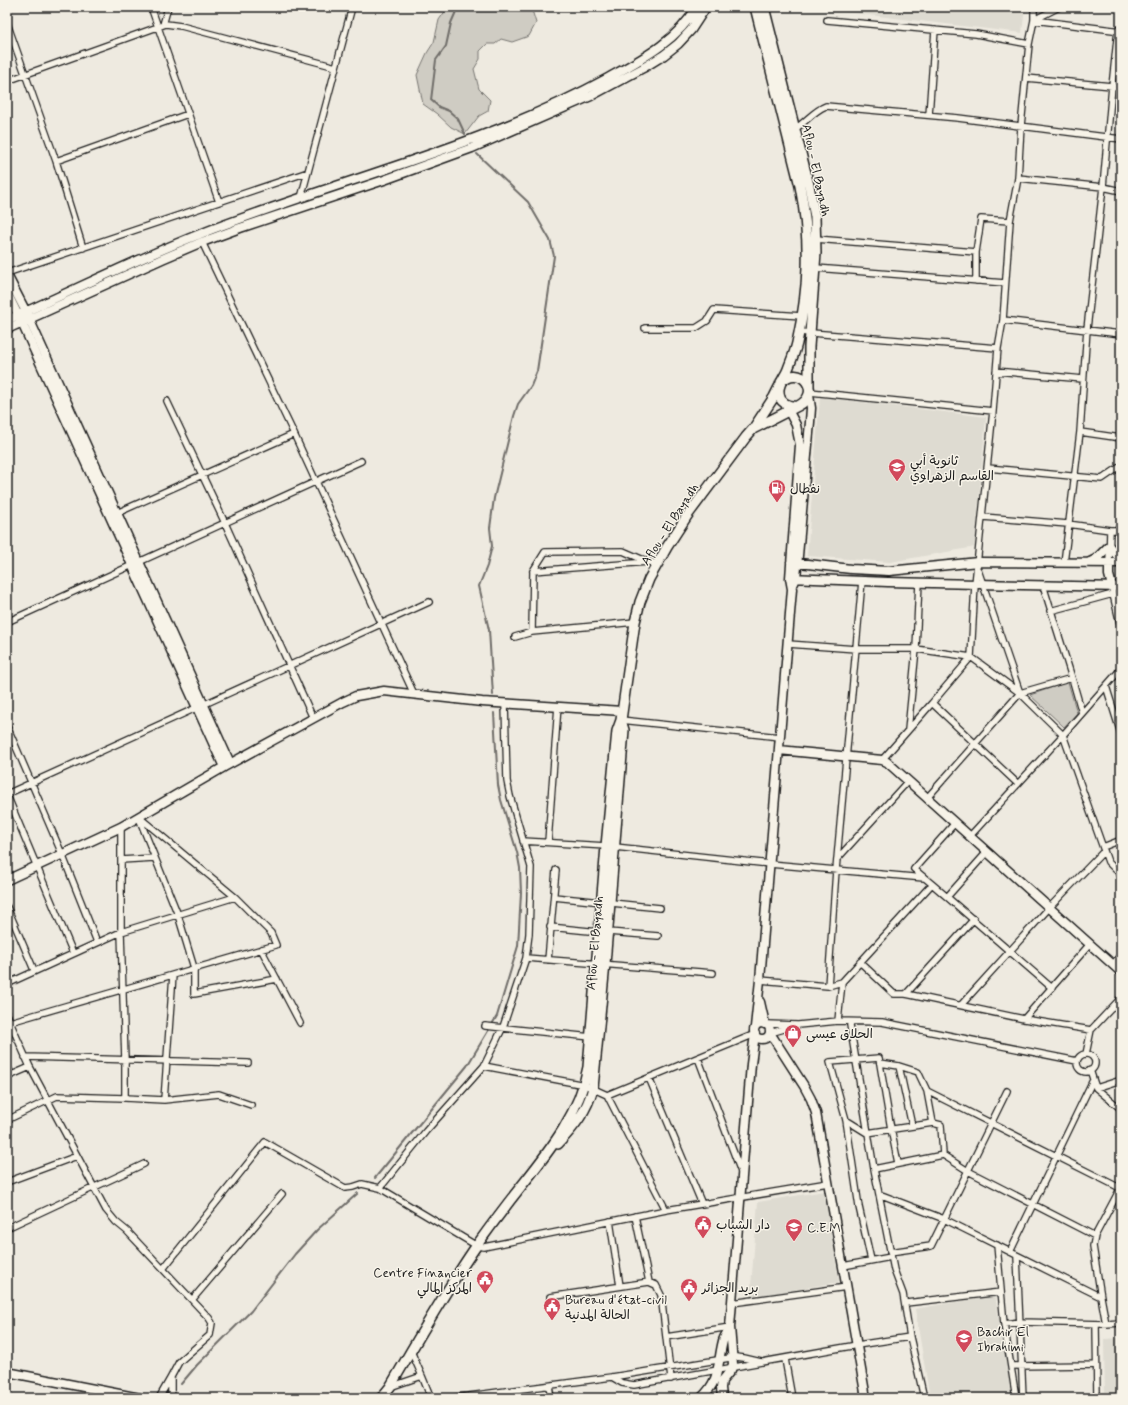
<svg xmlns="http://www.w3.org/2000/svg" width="1128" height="1405" font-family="Mynerve,'Playpen Sans Arabic',sans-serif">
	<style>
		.built { fill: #dedbd1 }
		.green { fill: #cfccc3; stroke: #767470 }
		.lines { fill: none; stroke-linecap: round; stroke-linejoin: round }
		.stream { stroke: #6f6d69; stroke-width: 2 }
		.street-casing { stroke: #1c1c1c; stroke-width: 8 }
		.secondary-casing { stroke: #1c1c1c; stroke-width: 11 }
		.primary-casing { stroke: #1c1c1c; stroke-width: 12 }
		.street { stroke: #f7f3e8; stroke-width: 5.5 }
		.secondary { stroke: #f7f3e8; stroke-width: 8 }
		.primary { stroke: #f7f3e8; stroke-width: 9 }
		.labels { text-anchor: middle; stroke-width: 3; stroke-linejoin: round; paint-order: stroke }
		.street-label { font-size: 13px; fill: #1c1c1c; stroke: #f7f3e8 }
		.poi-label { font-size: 13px; fill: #1c1c1c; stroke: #f7f3e8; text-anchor: start }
	</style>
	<rect width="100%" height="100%" fill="#eeeae0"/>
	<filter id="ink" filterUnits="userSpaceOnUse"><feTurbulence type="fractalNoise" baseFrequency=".025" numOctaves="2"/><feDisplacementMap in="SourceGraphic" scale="8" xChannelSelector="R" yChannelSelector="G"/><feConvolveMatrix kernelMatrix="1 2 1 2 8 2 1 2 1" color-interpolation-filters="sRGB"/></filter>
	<g filter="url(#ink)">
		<path class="built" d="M827 7H1025L1022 33 827 10Z
			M820 397 986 417 975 547 890 562 807 556Z
			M825 1191 839 1282 750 1298 758 1202Z
			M995 1295 1013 1398H930L915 1309Z
			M1121 1338V1398H1105L1104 1339Z"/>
		<path class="green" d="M448 7H531L536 23 529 36 512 42 501 39 495 44H487L480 51V59L474 69 479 89 490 100 488 111 479 116 465 134 451 127 437 114 423 104 417 75 427 53 434 42 439 20Z
			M1068 682 1077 713 1064 727 1030 695Z"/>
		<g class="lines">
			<path class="stream" d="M458 7 451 23 446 46 436 60 431 100 439 107 449 111 458 119 465 134
				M575 7H581
				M477 154 528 202 550 240 554 256 537 371 531 386 518 404 514 416 494 498 490 528 492 546 487 566 479 586 489 630 493 695
				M375 1178 467 1066 497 1016 518 946 521 893 520 868 517 852 501 800 498 785 494 713
				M181 1384 197 1365 251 1311 295 1254 317 1230 358 1193"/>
			<g class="street-casing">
				<path id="street" d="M151 7 219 202
					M1059 7 1034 20 1121 31
					M827 20 976 34 1029 44
					M7 23 56 161 83 248
					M163 25 168 7
					M1118 30 1112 86 1121 87
					M1026 78 1112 86 1103 187 1087 329 1080 432 1064 563
					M7 81 166 24 181 26 336 67
					M929 115 935 30
					M795 129C806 122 813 111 826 106L958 118 1121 139
					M56 161 188 114
					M1018 178 1103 187 1121 191
					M301 198 352 7
					M816 239 976 252
					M202 242 294 434 414 694
					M816 268 1005 283
					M7 273 308 172
					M976 281V252L981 219 1010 221
					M1003 320 1121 334
					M645 328H696L707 321 714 310 802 316
					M799 332 998 348
					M996 371 1083 379
					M810 392 993 411 998 348 1003 320 1010 221 1018 178 1021 126 1029 44 1034 20V7
					M167 401 225 523 313 718
					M1080 432 1121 438
					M988 468 1102 479 1121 466
					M117 513 294 434
					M983 517 1068 524 1110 530H1115L1121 528
					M1109 564 1110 530
					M978 570 1020 693
					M533 571 545 552 623 551 646 561
					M1043 585 1072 678
					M1112 590 1121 628
					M1050 611 1113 594
					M7 622 361 461
					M532 632 533 571 648 562 658 563
					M515 637 532 632 635 622
					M788 644 856 649H916L971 657 1020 693 1063 735 1108 862 1121 875
					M1106 686 1121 669
					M932 703 971 657 975 584 993 411
					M621 720 780 737
					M7 726 62 854 97 942
					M908 730 916 649 919 582
					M882 760 932 703 1018 784
					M7 794 429 602
					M7 795 73 953
					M927 798 1020 693 1072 678 1082 713
					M139 818 178 915 194 968V994L277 979
					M970 836 1063 735 1106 686 1121 734
					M523 841 606 846 770 864 924 878
					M548 842 558 706
					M1103 847 1121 840
					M838 858 908 781
					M121 860 154 858
					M932 884 1052 988
					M554 897 660 908
					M947 897 987 852
					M7 907 34 970
					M550 927 599 932
					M608 932 658 936
					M261 949 300 1023
					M526 958 713 973
					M548 960 556 870
					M860 962 894 994H906L1024 1019 1091 1030
					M1113 964 1121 955
					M760 980 828 986
					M842 982 828 986 836 870 862 581
					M7 984 121 932 235 897
					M906 994 974 919
					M961 1005 1049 908 1104 851
					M7 1013 10 1022
					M1024 1019 1090 944
					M838 1021 842 982 932 884 914 869 955 823
					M851 1022 850 1025 874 1169 943 1155 968 1171 1095 1236
					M766 1024 798 1025 838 1021 882 1022 1077 1061
					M485 1026 591 1037
					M770 1033 791 1027
					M1086 1054 1091 1030 1121 998
					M1077 1063a9 9 0 1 1 18 0a9 9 0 1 1-18 0Z
					M25 1057 248 1063
					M698 1058 741 1172
					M880 1063 899 1066 912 1126
					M7 1065 11 1075
					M484 1066 585 1085 607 1095 755 1034
					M899 1066 918 1072 927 1091
					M30 1067 10 1022 276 945 271 933 235 897 139 817
					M1090 1070 1096 1088 1121 1080
					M7 1077 30 1067 106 1210 116 1222 127 1231 209 1318 212 1323 210 1335 179 1362 171 1377
					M649 1078 702 1204
					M1096 1088 1121 1109
					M607 1095 666 1210
					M125 1098 164 1100 219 1094 251 1105
					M164 1100 173 975
					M7 1120 57 1096 125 1098V1060L121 932V827
					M846 1120 867 1133 933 1123
					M943 1155 941 1125 933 1123 927 1091 1120 1188
					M874 1169 894 1270 903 1294 910 1337 924 1398
					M7 1182 77 1156
					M380 1188 426 1131 484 1066 503 1027 526 958 529 934 531 867 510 796 507 781 505 703
					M879 1194 944 1219 1101 1297 1093 1246 1095 1236 1121 1187
					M635 1216 649 1282
					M610 1221 620 1286
					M7 1228 144 1164
					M997 1245 1004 1324 1016 1398
					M890 1252 931 1246 1007 1091
					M1010 1252 1093 1080
					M1017 1256 1023 1398
					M871 1260 859 1207 846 1120 830 1062 879 1058 891 1129 898 1163
					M843 1266 891 1257
					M163 1269 265 1142 345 1188 353 1187 362 1184 380 1188 477 1246 484 1247 666 1210 828 1183
					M550 1297 649 1282 656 1285 661 1295 671 1379
					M192 1300 282 1194
					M732 1303 847 1287
					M906 1303 1001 1292
					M1004 1324 1020 1322 1106 1324 1101 1297
					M1096 1324 1097 1398
					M1106 1324 1121 1323
					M666 1337 730 1327
					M411 1351 422 1376
					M785 1359 792 1398
					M1012 1366 1096 1365
					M612 1377 622 1383 634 1385 857 1345 910 1337
					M549 1386 551 1398
					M390 1387 422 1376 431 1398
					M159 1398 171 1377V1391L173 1398
					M454 1398 612 1377 736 1357 744 1358 761 1362"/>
			</g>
			<g class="secondary-casing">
				<path id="secondary" d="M7 275 26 312 230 763
					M7 293 22 323 224 767
					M7 320C71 292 134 260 200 234 335 181 480 148 608 78 642 59 677 41 697 7
					M7 329 162 259 202 242 240 228 384 180 472 148 591 96 643 68 664 55 678 44 691 30 706 7
					M791 562 851 569 889 571 978 562 1121 563
					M1088 563 1096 559 1109 546 1121 560
					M1109 564V575L1112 586
					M790 578 888 582 1121 587
					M794 583 796 578 810 422 811 408 809 395
					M779 750 882 760 887 762 1121 972
					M7 880 121 827 224 767 343 702 356 696 384 691 482 702 622 711
					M760 1002 765 1024
					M754 1031a8 8 0 1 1 16 0a8 8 0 1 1-16 0Z
					M755 1027 760 980 792 589 790 578 800 445 796 425 786 406
					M770 1033 804 1086 811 1099 816 1113 866 1398
					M7 1372 140 1398
					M162 1398H169
					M701 1398C721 1380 717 1364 723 1341 724 1336 728 1332 730 1327
					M722 1398 721 1388 722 1381 731 1370 733 1364 730 1327 751 1064 755 1034"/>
			</g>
			<g class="primary-casing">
				<path id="primary" d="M755 7 800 186C811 242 809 288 797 343 795 352 791 361 788 369 785 377 778 384 779 392 779 403 789 407 798 406 824 393 800 362 781 382
					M764 7 809 185 815 217 816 253 809 347V386
					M755 426 774 397 779 387
					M558 1144C574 1127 587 1111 593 1088L605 964 624 730 621 720
					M381 1398 390 1387C418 1339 445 1291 477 1245 492 1224 507 1204 523 1184 551 1149 580 1112 588 1067L606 846 617 731 621 720 635 622 640 602 649 579 667 547 687 516 746 437 753 429 798 406"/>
			</g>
			<use href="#street" class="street"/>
			<use href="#secondary" class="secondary"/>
			<use href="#primary" class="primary"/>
		</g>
	</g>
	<defs>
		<g id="school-pin" transform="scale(0.9)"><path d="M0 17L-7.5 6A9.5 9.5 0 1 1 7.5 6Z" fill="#d1495b" stroke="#f7f3e8"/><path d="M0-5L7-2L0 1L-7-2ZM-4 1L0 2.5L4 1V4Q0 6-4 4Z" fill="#fff"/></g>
		<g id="fuel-pin" transform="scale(0.9)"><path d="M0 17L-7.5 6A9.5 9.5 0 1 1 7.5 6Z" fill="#d1495b" stroke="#f7f3e8"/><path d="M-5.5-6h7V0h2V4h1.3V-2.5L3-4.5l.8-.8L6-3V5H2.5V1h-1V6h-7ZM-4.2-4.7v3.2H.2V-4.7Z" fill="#fff"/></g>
		<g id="shop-pin" transform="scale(0.9)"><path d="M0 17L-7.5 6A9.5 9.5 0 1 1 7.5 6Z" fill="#d1495b" stroke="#f7f3e8"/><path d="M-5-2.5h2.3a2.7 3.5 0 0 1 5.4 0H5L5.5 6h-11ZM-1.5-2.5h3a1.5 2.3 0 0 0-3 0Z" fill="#fff"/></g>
		<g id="civic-pin" transform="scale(0.9)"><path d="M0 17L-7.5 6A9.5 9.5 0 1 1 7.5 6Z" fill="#d1495b" stroke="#f7f3e8"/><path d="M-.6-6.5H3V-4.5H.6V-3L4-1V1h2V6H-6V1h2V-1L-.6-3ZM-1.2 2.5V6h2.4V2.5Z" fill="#fff"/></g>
	</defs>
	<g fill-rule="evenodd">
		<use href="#school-pin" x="897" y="467"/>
		<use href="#fuel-pin" x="777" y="488"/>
		<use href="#shop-pin" x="793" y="1033"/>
		<use href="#civic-pin" x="703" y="1224"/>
		<use href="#school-pin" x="794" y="1227"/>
		<use href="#civic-pin" x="485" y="1279"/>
		<use href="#civic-pin" x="689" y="1287"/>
		<use href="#civic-pin" x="552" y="1306"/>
		<use href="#school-pin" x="964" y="1338"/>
	</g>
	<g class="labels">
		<g class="street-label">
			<text transform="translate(817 170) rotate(78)" y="5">Aflou - El Bayadh</text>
			<text transform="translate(669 524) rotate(-57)" y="5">Aflou - El Bayadh</text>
			<text transform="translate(594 943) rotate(-85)" y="5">Aflou - El Bayadh</text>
		</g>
		<g class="poi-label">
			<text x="910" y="465">ثانوية أبي<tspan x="910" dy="15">القاسم الزهراوي</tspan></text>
			<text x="790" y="493">نفطال</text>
			<text x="806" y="1038">الحلاق عيسى</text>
			<text x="716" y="1229">دار الشباب</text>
			<text x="807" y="1232">C.E.M</text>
			<text x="472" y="1277" text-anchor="end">Centre Financier<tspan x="472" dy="15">المركز المالي</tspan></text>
			<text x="702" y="1292">بريد الجزائر</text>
			<text x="565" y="1304">Bureau d'état-civil<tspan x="565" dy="15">الحالة المدنية</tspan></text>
			<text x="977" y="1336">Bachir El<tspan x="977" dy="15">Ibrahimi</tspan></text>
		</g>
	</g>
	<rect width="1128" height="1405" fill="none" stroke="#f7f3e8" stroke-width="24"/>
	<rect x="12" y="12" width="1104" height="1381" fill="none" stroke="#1c1c1c" stroke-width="1.5" filter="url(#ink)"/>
</svg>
